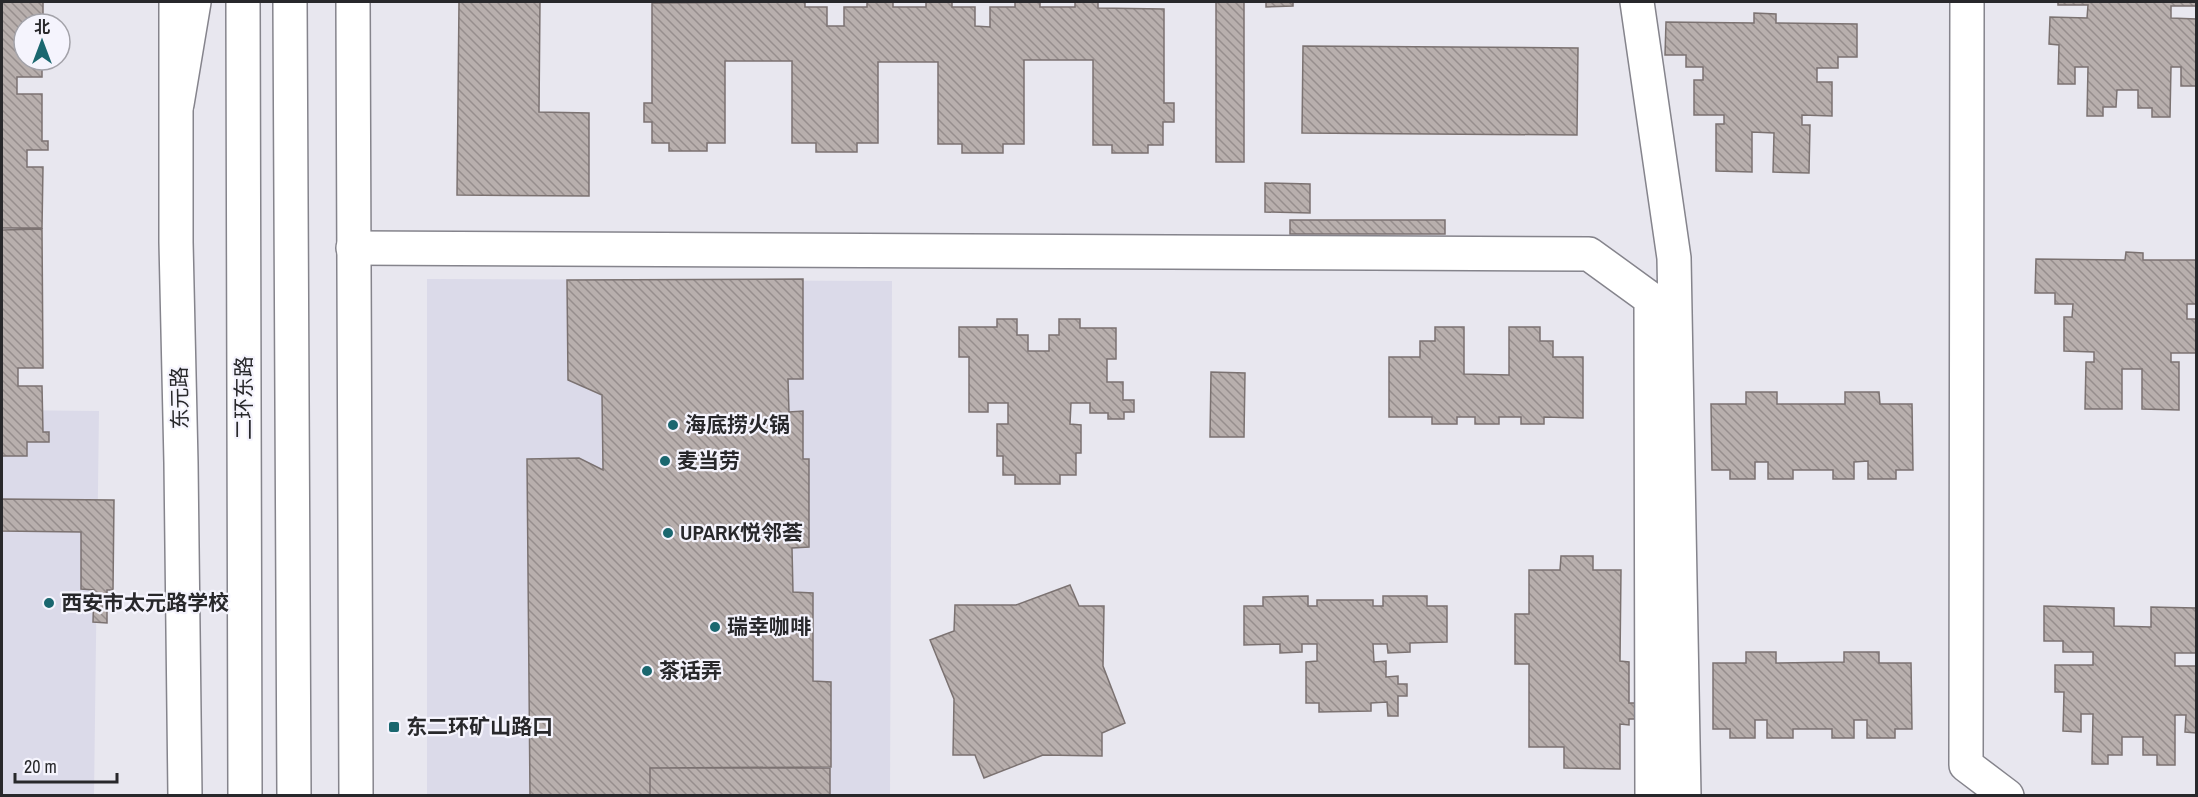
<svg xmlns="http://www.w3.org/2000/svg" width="2198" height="797" font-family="'Archivo Narrow','Noto Sans SC',sans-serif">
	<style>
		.built { fill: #dbdae9 }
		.building { fill: url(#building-back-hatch); stroke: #7b7271; stroke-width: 1.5 }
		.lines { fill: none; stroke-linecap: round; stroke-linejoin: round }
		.minor-casing { stroke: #85848c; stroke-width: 36 }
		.major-casing { stroke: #85848c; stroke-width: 36 }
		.highway-casing { stroke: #85848c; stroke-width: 36 }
		.minor { stroke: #fff; stroke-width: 33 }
		.major { stroke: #fff; stroke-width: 33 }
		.highway { stroke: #fff; stroke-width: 33 }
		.poi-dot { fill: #1a676f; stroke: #f5f4fd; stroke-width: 2 }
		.labels { text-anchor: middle; stroke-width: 4.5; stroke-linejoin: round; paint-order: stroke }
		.street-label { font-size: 21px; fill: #28282b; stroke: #f5f4fd }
		.poi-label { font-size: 21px; font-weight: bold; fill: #28282b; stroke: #f5f4fd; text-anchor: start }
	</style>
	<defs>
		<pattern id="building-back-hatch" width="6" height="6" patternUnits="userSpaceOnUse" patternTransform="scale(1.5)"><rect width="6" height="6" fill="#b8afad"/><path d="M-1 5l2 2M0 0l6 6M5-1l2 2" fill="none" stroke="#968e8d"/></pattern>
	</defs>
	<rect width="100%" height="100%" fill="#e8e7ef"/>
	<path class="built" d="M427 279 892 281 890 795 427 796Z
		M2 410 99 411 94 795 2 796Z"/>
	<path class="building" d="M2 2H43V24H24V60H42V77H17V94H42V141H48V150H27V167H43L42 228H2Z
		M459 2H540L539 112 589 113V196L457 195Z
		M805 2V7H827V26H844V7H867V2H893V7H926V2H952V7H975V26L990 27V7H1015V2H1040V7H1075V2H1098V8L1164 9V103H1174V122H1163V145H1148V153H1112V145H1093V60H1024V144H1003V153H962V144H938V62H878V143H857V152H816V143H792V61H725V143H707V151H669V143H652V122H644V103H652V3Z
		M1216 2H1244V162H1216Z
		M1266 2H1293V6L1266 7Z
		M2058 2H2196V6H2171V18L2196 19V86H2181V67H2171L2170 117H2152V108H2138V90H2117L2116 107H2103V116H2087L2088 67H2075V84H2058L2059 45 2049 44 2050 17 2087 18 2088 5H2058Z
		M1754 13 1776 14V23L1857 24V57H1838V68H1817V82H1832V116L1802 115V125H1810L1809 173 1773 172 1774 133 1752 132V172L1716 171V124H1724V115H1694V80H1703V67H1686V55H1665L1666 22 1754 23Z
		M1303 46 1578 48 1577 135 1302 133Z
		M1265 183 1310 184V213L1265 212Z
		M1290 220H1445V234H1290Z
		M42 229 43 368H18V386H42L43 432H49V442H27V456H2V230Z
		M2126 252 2143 253V260H2196V304H2187V319H2196V353H2171V362H2179V410L2142 409V369H2122V409H2085L2086 362H2094V352L2064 351V317H2072L2073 304H2055V293H2035L2036 259 2125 260Z
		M803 279V379H788L789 412 803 411V459H809V547L792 548 793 592 813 593V681L831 682V767L650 768V796H530L527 459 579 458 603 470 602 395 568 380 567 280Z
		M997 319H1017V335H1028V351H1049V335H1059V319H1080V328H1116V359H1107V382H1123V400H1134V412H1124V419H1108V413H1090V403H1071L1070 424 1081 425V453H1076V475H1060V484H1015V475H1003V456H997V424H1008V403H988V412H969V357H959V327H997Z
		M1435 327H1464V374L1509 375V327H1540V341H1553V357H1583V418L1544 417V424H1521V417H1499V424H1475V417H1457V424H1432V417H1389V357H1420V341H1435Z
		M1211 372 1245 373 1244 437H1210Z
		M1746 392H1777V404H1845V392H1879L1880 404H1912L1913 470H1896V479H1868V461L1854 462V479H1833V470H1793V479H1768V462H1755V479H1730V470H1712L1711 404H1746Z
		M2 499 114 500 113 590H107V623L93 622 94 590 81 589V532L2 531Z
		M1561 556H1593V570H1621L1620 661 1629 662V703H1641V719H1629V725L1620 724V769L1564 768V747H1529V664H1515V614H1529V570H1560Z
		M1070 585 1079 606H1104L1103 666 1125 723 1102 733V756L1043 755 984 778 975 755H953L954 699 930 640 954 631 955 605H1016Z
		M1308 596V606H1317V600H1373V606H1383V596H1427V606H1447V642L1410 643V652L1388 653 1387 644H1373L1374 662 1386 661V677L1398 676V684H1407V696H1398V716H1388L1387 702 1371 703V711L1319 712V703H1306V662L1317 661V644H1302V652L1280 653V644L1244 645V606H1263V597Z
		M2044 606 2114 608V626L2151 627V607L2196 608V653H2175V666H2196V733L2185 732 2186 715H2175V765H2157V755H2143V737H2122V755H2108V764H2092L2093 714H2081V732L2063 731 2064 692H2055V665H2093V652H2063V641H2044Z
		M1746 652H1776V663L1844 662V652H1879V663H1911L1912 729H1895V738H1867V720H1854V738H1832V729H1793V738H1767V720H1755V738H1730V729H1713V663H1746Z
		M650 768H830V796H650Z"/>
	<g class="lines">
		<g class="minor-casing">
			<path id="minor" d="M1637 2 1674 258 1684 796
				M1967 2 1966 765 2007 796
				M353 248 1589 254 1651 299 1652 796"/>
		</g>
		<g class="major-casing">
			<path id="major" d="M176 2V242L181 463 185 796
				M353 2 356 796"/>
		</g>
		<g class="highway-casing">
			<path id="highway" d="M243 2 245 796
				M290 2 294 796
				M177 104 194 2"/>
		</g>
		<use href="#minor" class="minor"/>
		<use href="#major" class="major"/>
		<use href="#highway" class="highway"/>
	</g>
	<g class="poi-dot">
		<circle cx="673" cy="425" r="6"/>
		<circle cx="665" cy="461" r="6"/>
		<circle cx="668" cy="533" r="6"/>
		<circle cx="49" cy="603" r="6"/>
		<circle cx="715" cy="627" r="6"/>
		<circle cx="647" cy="671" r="6"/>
		<rect x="388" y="721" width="12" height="12" rx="3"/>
	</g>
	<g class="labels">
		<g class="street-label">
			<text transform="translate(180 398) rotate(-91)" y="7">东元路</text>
			<text transform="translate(244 398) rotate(-90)" y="7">二环东路</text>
		</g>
		<g class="poi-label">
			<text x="685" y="432">海底捞火锅</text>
			<text x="677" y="468">麦当劳</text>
			<text x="680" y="540">UPARK悦邻荟</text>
			<text x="61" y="610">西安市太元路学校</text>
			<text x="727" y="634">瑞幸咖啡</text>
			<text x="659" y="678">茶话弄</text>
			<text x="406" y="734">东二环矿山路口</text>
		</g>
	</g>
	<rect width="2198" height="797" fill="none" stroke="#28282b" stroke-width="6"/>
	<g transform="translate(42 42)"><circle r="28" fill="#f5f4fd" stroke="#a3a2a9" stroke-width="1.5"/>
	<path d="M0-4.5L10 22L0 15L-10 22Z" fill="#1a676f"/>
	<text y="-9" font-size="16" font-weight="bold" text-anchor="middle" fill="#28282b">北</text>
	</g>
	<path d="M15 773v9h102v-9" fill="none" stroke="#28282b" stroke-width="3"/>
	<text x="24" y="773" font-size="18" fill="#28282b" stroke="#f5f4fd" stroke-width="4.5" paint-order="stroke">20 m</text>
</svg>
